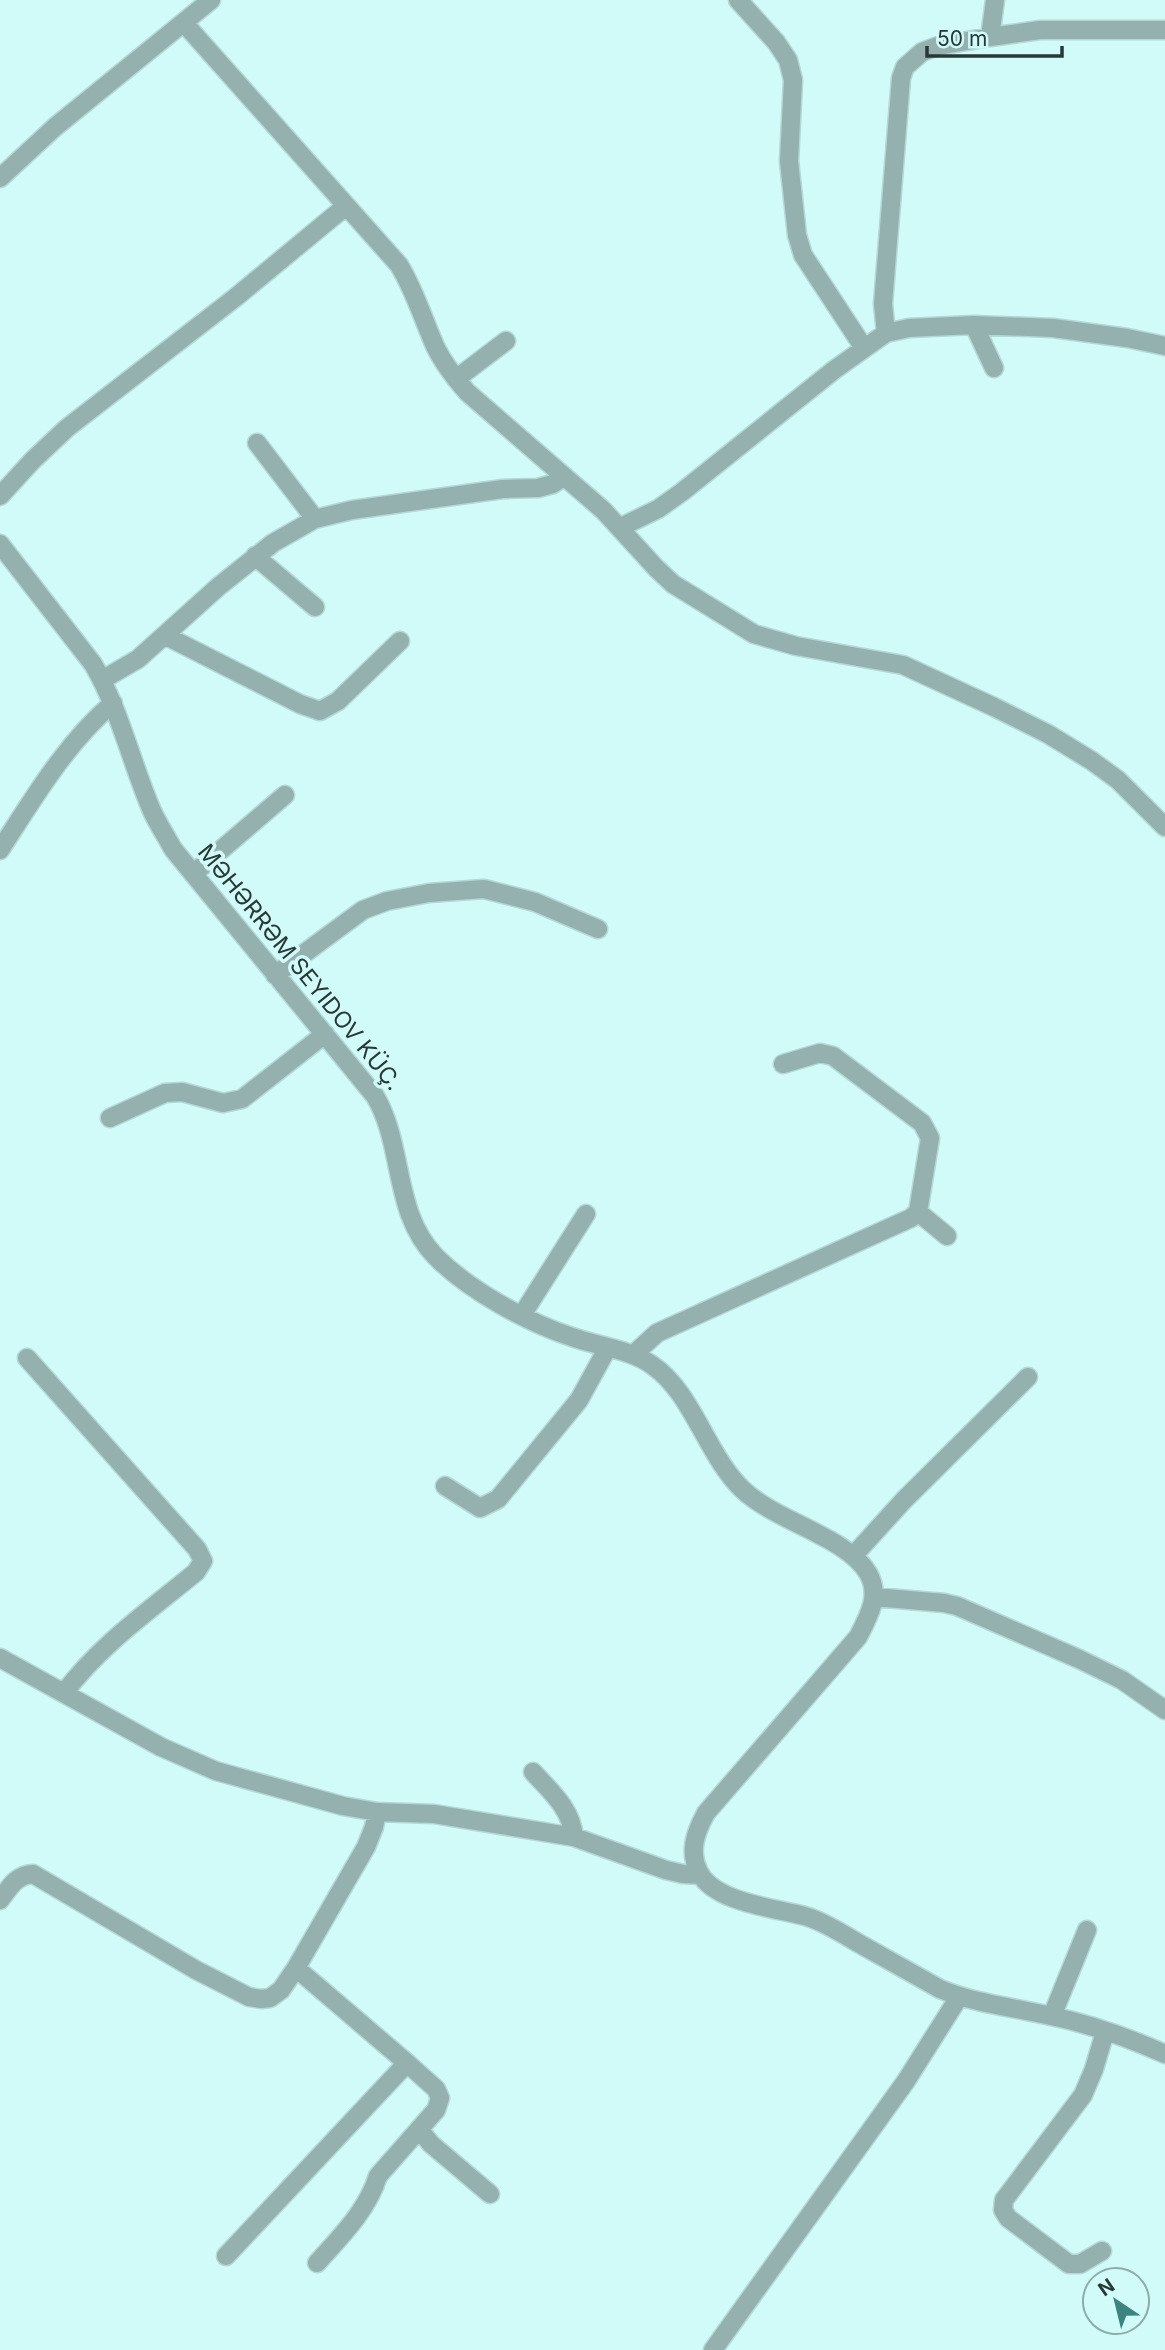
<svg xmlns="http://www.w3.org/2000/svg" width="1165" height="2350" font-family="Inter,sans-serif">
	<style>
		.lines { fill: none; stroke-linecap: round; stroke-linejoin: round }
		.minor-casing { stroke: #b3d8d6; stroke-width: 21 }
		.minor { stroke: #94b0af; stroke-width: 18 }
		.labels { text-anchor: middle; stroke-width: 7; stroke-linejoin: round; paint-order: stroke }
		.street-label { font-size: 23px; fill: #283837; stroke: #d1fbf9 }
	</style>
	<rect width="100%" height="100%" fill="#d1fbf9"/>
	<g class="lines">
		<g class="minor-casing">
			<path id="minor" d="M738 0 776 42 788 60 793 80 789 161 797 235 803 255 864 348
				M184 23 399 265C415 291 423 319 435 346 443 363 455 378 467 392L603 510 656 568 673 584 733 621 754 634 796 646 903 665 994 707 1048 734 1092 761 1118 780 1165 827
				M990 37 995 0
				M0 178 55 127 211 0
				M974 325 994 368
				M886 333 883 304 901 78 905 67 922 52 938 46 990 37 1040 30H1165
				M456 379 506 341
				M257 443 315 519
				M0 496 33 460 67 428 236 297 346 206
				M621 527 658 509 682 492 834 370 886 333 909 328 974 325 1053 328 1127 338 1165 346
				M0 544 93 664C120 710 131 762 152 811 158 824 166 836 173 849L375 1096C405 1147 392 1212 436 1257 470 1291 527 1322 572 1337 597 1346 632 1350 652 1365 693 1393 706 1454 742 1489 776 1522 846 1536 868 1573 881 1595 869 1616 858 1637L706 1813C695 1833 688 1853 700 1874 718 1904 778 1908 808 1917 826 1923 843 1934 860 1944 887 1959 913 1974 940 1989 976 2004 1013 2007 1051 2016 1090 2024 1129 2038 1165 2054
				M255 556 315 607
				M166 636 300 704 320 711 338 701 400 641
				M102 680 138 659 218 587 273 543 315 519 352 510 503 489 538 488 553 484 564 476
				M0 850C33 799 66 743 113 703
				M193 874 285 795
				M275 975 363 910 387 901 429 893 484 889 535 902 598 929
				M110 1118 165 1093 182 1092 223 1103 242 1099 325 1034
				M918 1212 947 1236
				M522 1315 586 1214
				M633 1355 657 1333 911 1218 918 1212 930 1138 922 1123 833 1056 820 1053 783 1064
				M27 1358 197 1549 203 1561 196 1572C150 1610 100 1645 64 1693
				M445 1486 480 1508 498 1499 579 1400 607 1349
				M854 1555 904 1500 1028 1377
				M875 1597 944 1603 957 1606 1079 1659 1122 1680 1165 1710
				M0 1658 161 1747 216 1771 343 1806 377 1812 434 1814 574 1837 666 1870 683 1874 701 1875
				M533 1772C551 1792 571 1808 574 1837
				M0 1900C10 1887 16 1875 33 1874L196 1970 249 1997 261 1999 270 1998 281 1990 296 1968 366 1847 374 1827 377 1812
				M296 1968 407 2063 436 2089 440 2098 436 2110 378 2176C367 2211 341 2236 317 2263
				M1052 2016 1087 1930
				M419 2129 431 2144 490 2194
				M1102 2251 1080 2264H1069L1008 2218 1003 2210 1004 2200 1083 2095 1094 2069 1105 2032
				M226 2256 407 2063
				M713 2350 906 2081 959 1997"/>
		</g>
		<use href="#minor" class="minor"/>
	</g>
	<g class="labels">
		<g class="street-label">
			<text transform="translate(300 967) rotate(51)" y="8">MƏHƏRRƏM SEYIDOV KÜÇ.</text>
		</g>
	</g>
	<g transform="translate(1116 2301) rotate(325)"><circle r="33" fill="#d1fbf9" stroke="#8dadab" stroke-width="2"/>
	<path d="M0-5L12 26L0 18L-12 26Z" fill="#3c8481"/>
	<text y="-10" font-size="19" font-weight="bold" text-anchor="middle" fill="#283837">N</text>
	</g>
	<path d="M927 46v10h135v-10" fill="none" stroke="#283837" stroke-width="3.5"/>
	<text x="937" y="46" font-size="21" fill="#283837" stroke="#d1fbf9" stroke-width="5" paint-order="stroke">50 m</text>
</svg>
